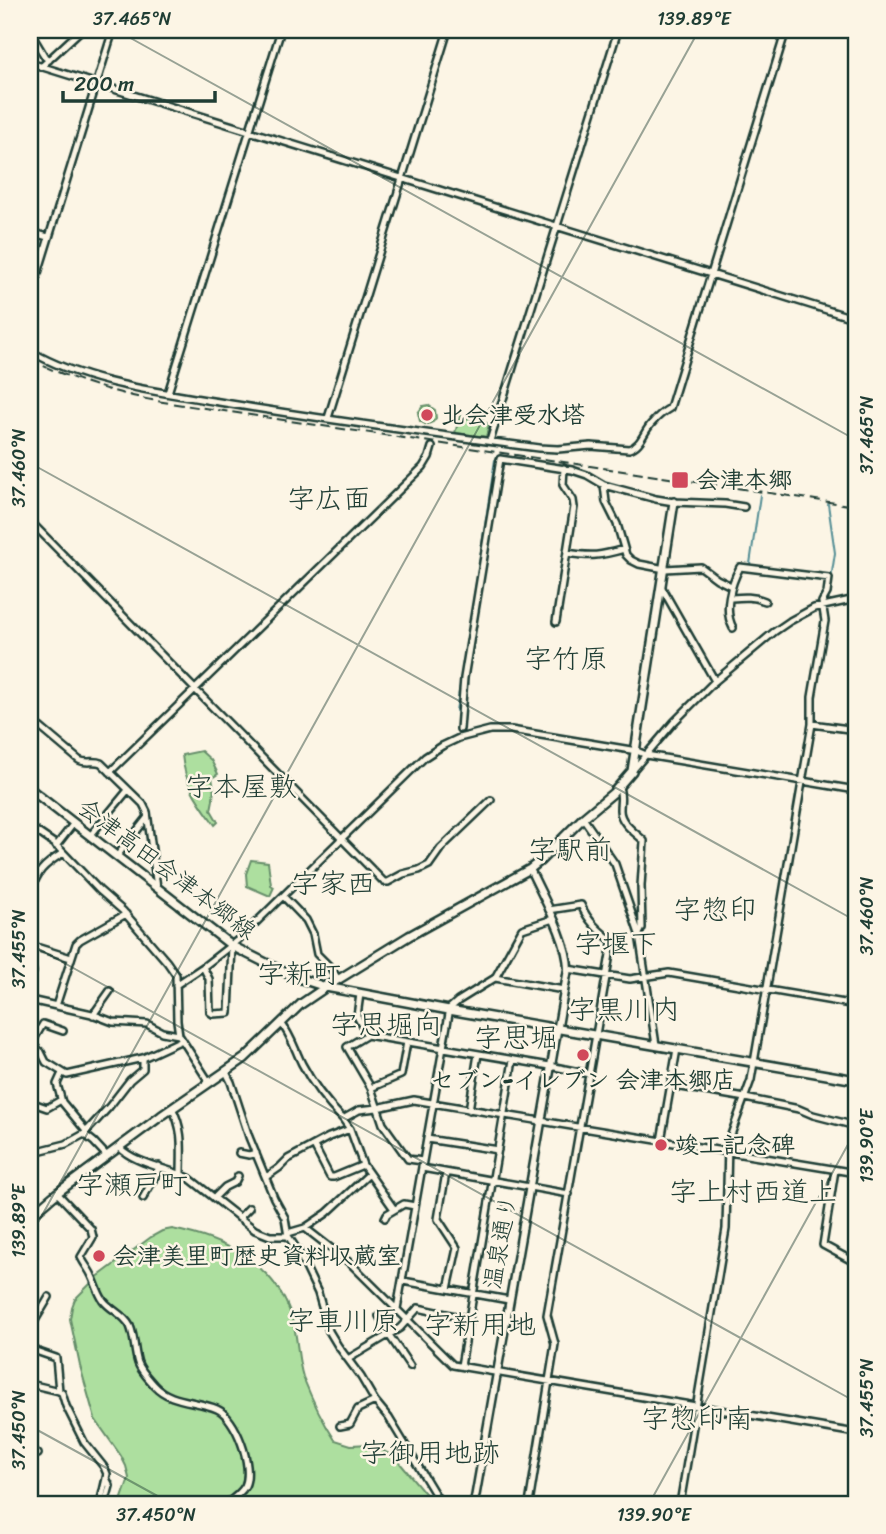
<svg xmlns="http://www.w3.org/2000/svg" width="886" height="1534" font-family="Sriracha,'Klee One',sans-serif">
	<style>
		.green { fill: #addf9f; stroke: #668e6a; stroke-width: 2 }
		.lines { fill: none; stroke-linecap: round; stroke-linejoin: round }
		.stream { stroke: #558f96; stroke-width: 2 }
		.minor-casing { stroke: #1f3d34; stroke-width: 10 }
		.tertiary-casing { stroke: #1f3d34; stroke-width: 11 }
		.secondary-casing { stroke: #1f3d34; stroke-width: 12 }
		.minor { stroke: #fcf5e5; stroke-width: 5 }
		.tertiary { stroke: #fcf5e5; stroke-width: 6 }
		.secondary { stroke: #fcf5e5; stroke-width: 7 }
		.rail { stroke: #1f3d34; stroke-width: 2; stroke-dasharray: 10 5; stroke-linecap: butt }
		.ticks { fill: none; stroke: #1f3d34; stroke-width: 2; stroke-opacity: 0.45 }
		.poi-dot { fill: #d1495b; stroke: #fcf5e5; stroke-width: 2.5 }
		.labels { text-anchor: middle; stroke-width: 5; stroke-linejoin: round; paint-order: stroke }
		.poi-label { font-size: 24px; font-weight: bold; fill: #1f3d34; stroke: #fcf5e5; text-anchor: start }
		.street-label { font-size: 24px; fill: #1f3d34; stroke: #fcf5e5 }
		.quarter-label { font-size: 28px; fill: #1f3d34; stroke: #fcf5e5 }
		.neatline { fill: none; stroke: #1f3d34; stroke-width: 2.5 }
		.ticks-label { font-size: 18px; text-anchor: middle; fill: #1f3d34 }
	</style>
	<rect width="100%" height="100%" fill="#fcf5e5"/>
	<filter id="ink" filterUnits="userSpaceOnUse"><feTurbulence type="fractalNoise" baseFrequency=".0143" numOctaves="2"/><feDisplacementMap in="SourceGraphic" scale="14" xChannelSelector="R" yChannelSelector="G"/><feConvolveMatrix kernelMatrix="1 2 1 2 8 2 1 2 1" color-interpolation-filters="sRGB"/></filter>
	<g filter="url(#ink)">
		<path class="green" d="M428 405 435 410 436 418 433 422 428 424 426 421 425 424 420 421 418 413 423 406Z
			M460 416 489 424 486 437 455 433Z
			M201 751 211 760 218 774 212 778C215 789 214 798 211 810L218 822 215 825C198 801 185 785 182 755Z
			M251 860 268 862 271 885 274 887 270 896 247 886 246 874Z
			M172 1229C224 1239 276 1264 292 1318 298 1337 297 1358 303 1377 311 1397 323 1422 335 1440L351 1445 370 1444 395 1457 434 1504H120L129 1478 126 1466 121 1456 95 1419 80 1366 70 1319 72 1307 75 1299 96 1278 151 1237 162 1231Z"/>
		<g class="lines">
			<path class="stream" d="M828 504 835 553 831 579
				M750 564 760 495
				M469 629 495 460
				M456 711 461 679"/>
			<g class="minor-casing">
				<path id="minor" d="M30 32 45 57 49 60
					M30 63 856 319
					M41 67 81 30
					M30 232 48 237
					M30 299 113 30
					M30 351C87 384 155 391 219 402 325 420 432 434 539 448L558 449 591 446 629 449C642 445 643 432 652 423 657 417 663 412 670 408L786 30
					M168 393 281 30
					M328 418 448 30
					M490 441 618 30
					M604 485 606 502 617 524 626 555 631 560 639 564 665 569 701 567 717 579 731 586
					M30 521 384 882H388L403 874 419 870 429 865 441 848 491 800
					M567 553C592 557 600 556 624 549
					M662 588 715 681
					M730 598C743 597 753 596 765 601
					M556 622 574 507 573 500 563 485 564 468
					M30 722 41 728 79 760C86 764 94 760 101 763L143 804 147 812 157 888
					M812 724 856 730
					M460 729 464 678 500 459 572 470 587 475 604 485 656 499 674 502 725 504 744 507
					M633 770 674 722 714 682 774 632 790 621 814 608 856 599
					M110 772 423 467 429 457 432 447
					M619 787C622 796 620 801 620 810 620 823 636 833 644 841L641 886 642 928 639 934
					M583 818 615 864 639 934 656 1045
					M30 827 55 844 99 890 123 911 167 962 176 975 177 1021 179 1035 209 1082
					M90 836 128 790
					M56 846 74 823
					M117 856 147 818
					M30 893C38 871 42 866 63 853
					M283 896 306 920 313 934 317 954 330 967 338 979
					M30 957 32 949 36 947 71 958
					M30 961 33 972
					M203 967 209 979 210 1012 213 1014 229 1013 232 946
					M568 969 630 979 669 973 856 1005
					M495 978 564 990
					M176 985 203 967 239 939 425 757 442 746 459 738 490 730H511L637 751 646 755 856 790
					M360 994 357 1016 367 1035
					M30 1000 92 1014 113 1022 147 1024 162 1032 179 1035
					M56 1006 76 944 80 940 126 914
					M93 1015 110 991
					M281 1023C291 1035 295 1050 302 1064 313 1085 326 1102 343 1119
					M30 1043 41 1052 46 1062 67 1075 143 1058
					M31 1044 43 1024 63 1031
					M226 1072 231 1082 249 1137 274 1198 285 1218 288 1236 298 1251 318 1293 329 1331 338 1346 361 1377 375 1401 389 1418 441 1504
					M62 1073 57 1084 62 1102 86 1131
					M670 1085 745 1098 799 1109 813 1115 856 1126
					M371 1088 401 1075 407 1042
					M30 1102 47 1108 61 1100
					M172 1108C184 1130 181 1150 181 1174
					M469 1110 478 1054
					M350 1129 363 1165 394 1209
					M84 1134 109 1107 130 1080 143 1069V1058L182 1040
					M427 1139 498 1150
					M661 1141 677 1049
					M314 1146 330 1177H334L363 1165
					M119 1147C135 1164 168 1168 189 1178L255 1230 270 1236H288
					M30 1153 66 1144 84 1134 94 1142 107 1156
					M239 1153 249 1155 256 1153
					M423 1161 408 1159 383 1124 371 1088 347 1047 367 1035 550 1066 589 1074
					M422 1168 569 1194
					M835 1170 823 1245 856 1263
					M446 1173 438 1219 457 1248 448 1289
					M266 1177 279 1168 288 1159 329 1137 350 1129 343 1119 359 1110 377 1108 414 1100 856 1173
					M57 1193 91 1229 93 1237 81 1257C84 1264 89 1269 92 1276 96 1284 98 1293 103 1300 110 1310 124 1314 130 1326 135 1338 134 1351 138 1363 141 1371 148 1378 154 1385 170 1403 196 1400 217 1409 236 1417 254 1467 245 1486 241 1493 233 1499 226 1504
					M143 1198 156 1175 159 1166
					M214 1198 225 1187 235 1182 238 1176
					M239 1218 249 1208
					M385 1218 387 1214 404 1204 415 1206
					M305 1228 350 1263 453 1365 856 1433
					M288 1233 305 1228 327 1213 369 1174
					M403 1281 509 1300
					M397 1309 450 1008 458 1001 495 978 522 929 553 919
					M379 1316 389 1335 410 1366
					M30 1329 49 1297
					M30 1349 56 1358 59 1391
					M348 1359 400 1328 418 1308 469 1319
					M461 1366 513 1060
					M30 1384 59 1391 62 1393 66 1406 84 1442 104 1467 107 1474 100 1504
					M340 1426 350 1424 358 1409 375 1401
					M30 1447 38 1454
					M105 1504 110 1486 106 1478
					M529 1504 555 1344 547 1315 612 943 611 940C598 930 588 921 581 905L549 910
					M680 1504 726 1229 728 1143 751 1080 812 724V697L825 621 822 602 827 593 829 578 740 567C731 584 723 610 733 628"/>
			</g>
			<g class="tertiary-casing">
				<path id="tertiary" d="M474 1504 568 969C568 940 542 896 530 869"/>
			</g>
			<g class="secondary-casing">
				<path id="secondary" d="M30 789 232 946 292 976 326 987 409 936 530 869 540 861 583 818 613 793 632 771 674 502
					M30 1216 57 1193 161 1116 245 1058 301 1004 326 987 449 1010 856 1080"/>
			</g>
			<use href="#minor" class="minor"/>
			<use href="#tertiary" class="tertiary"/>
			<use href="#secondary" class="secondary"/>
			<path class="rail" d="M30 360C71 379 112 393 157 401L856 506"/>
		</g>
	</g>
	<path class="ticks" d="M116 30 856 440M30 463 856 921M30 944 856 1402M30 1237 699 30M30 1426 172 1504M649 1504 856 1130"/>
	<g class="poi-dot">
		<circle cx="427" cy="415" r="7"/>
		<rect x="671" y="471" width="18" height="18" rx="3.5"/>
		<circle cx="583" cy="1055" r="7"/>
		<circle cx="661" cy="1145" r="7"/>
		<circle cx="99" cy="1256" r="7"/>
	</g>
	<g class="labels">
		<g class="poi-label">
			<text x="441" y="423">北会津受水塔</text>
			<text x="696" y="488">会津本郷</text>
			<text x="583" y="1088" text-anchor="middle">セブン-イレブン 会津本郷店</text>
			<text x="675" y="1153">竣工記念碑</text>
			<text x="113" y="1264">会津美里町歴史資料収蔵室</text>
		</g>
		<g class="street-label">
			<text transform="translate(167 869) rotate(37)" y="8">会津高田会津本郷線</text>
			<text transform="translate(500 1242) rotate(-80)" y="8">温泉通り</text>
		</g>
		<g class="quarter-label">
			<text x="329" y="508">字広面</text>
			<text x="566" y="668">字竹原</text>
			<text x="241" y="796">字本屋敷</text>
			<text x="570" y="859">字駅前</text>
			<text x="333" y="893">字家西</text>
			<text x="715" y="919">字惣印</text>
			<text x="616" y="953">字堰下</text>
			<text x="299" y="983">字新町</text>
			<text x="624" y="1019">字黒川内</text>
			<text x="386" y="1034">字思堀向</text>
			<text x="516" y="1047">字思堀</text>
			<text x="132" y="1194">字瀬戸町</text>
			<text x="753" y="1201">字上村西道上</text>
			<text x="343" y="1330">字車川原</text>
			<text x="480" y="1334">字新用地</text>
			<text x="697" y="1428">字惣印南</text>
			<text x="430" y="1462">字御用地跡</text>
		</g>
	</g>
	<rect width="886" height="1534" fill="none" stroke="#fcf5e5" stroke-width="77"/>
	<path d="M63 91v10h152v-10" fill="none" stroke="#1f3d34" stroke-width="3.5"/>
	<text x="74" y="91" font-size="21" fill="#1f3d34" stroke="#fcf5e5" stroke-width="5" paint-order="stroke">200 m</text>
	<rect x="38" y="38" width="810" height="1458" class="neatline"/>
	<g class="ticks-label">
		<text x="132" y="25">37.465°N</text>
		<text x="694" y="25">139.89°E</text>
		<text transform="translate(867 435) rotate(-90)" y="6">37.465°N</text>
		<text transform="translate(19 468) rotate(-90)" y="6">37.460°N</text>
		<text transform="translate(867 916) rotate(-90)" y="6">37.460°N</text>
		<text transform="translate(19 949) rotate(-90)" y="6">37.455°N</text>
		<text transform="translate(867 1146) rotate(-90)" y="6">139.90°E</text>
		<text transform="translate(19 1221) rotate(-90)" y="6">139.89°E</text>
		<text transform="translate(867 1398) rotate(-90)" y="6">37.455°N</text>
		<text transform="translate(19 1430) rotate(-90)" y="6">37.450°N</text>
		<text x="156" y="1521">37.450°N</text>
		<text x="654" y="1521">139.90°E</text>
	</g>
</svg>
